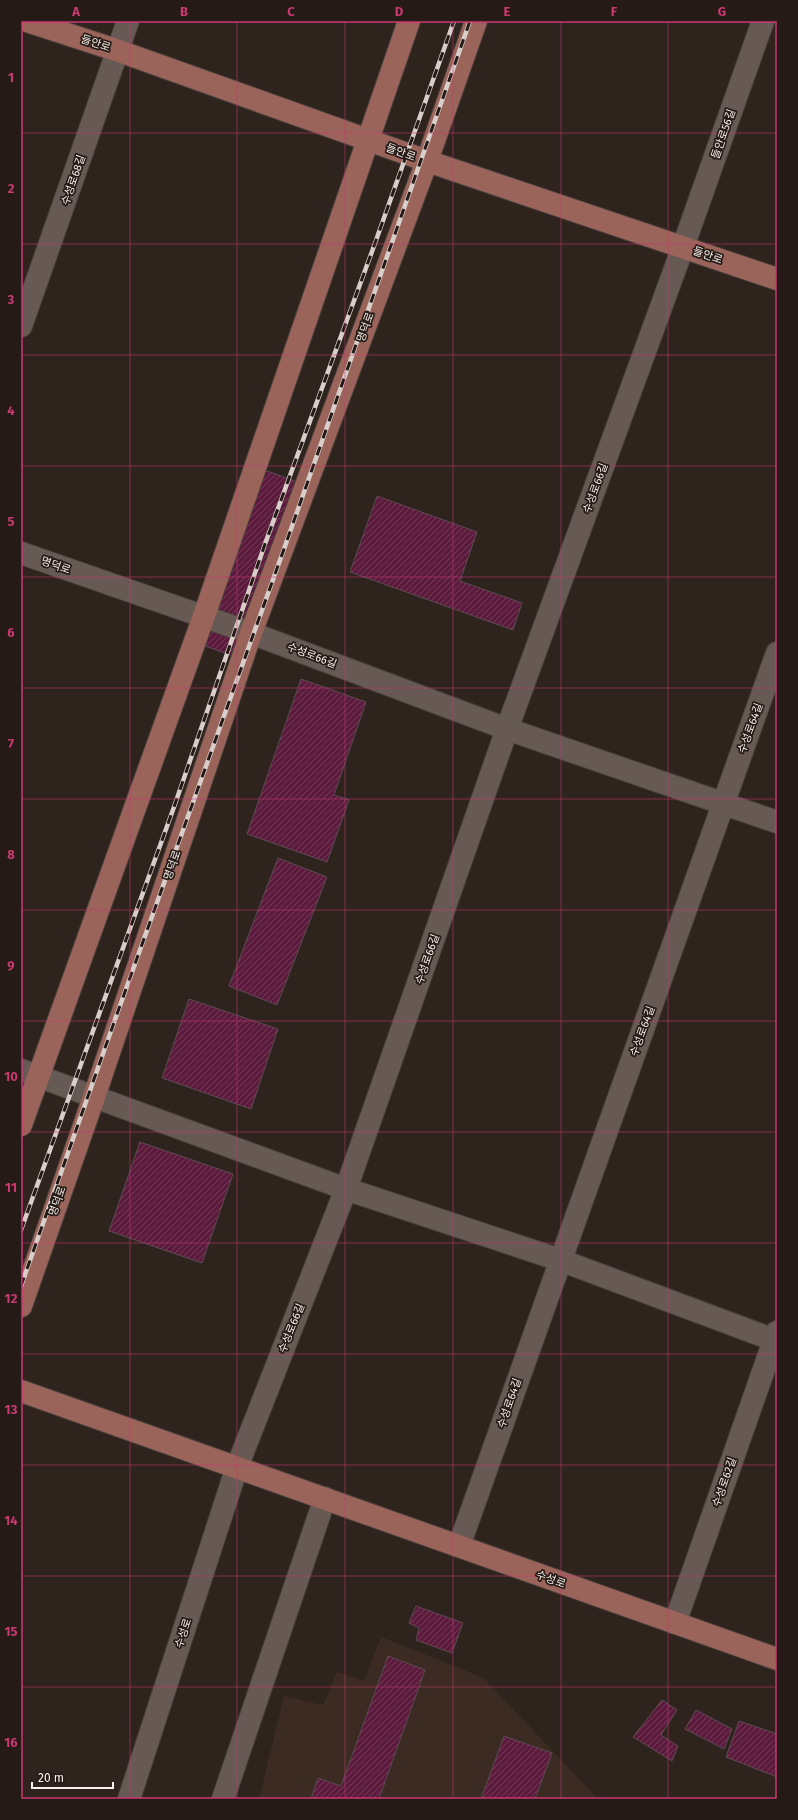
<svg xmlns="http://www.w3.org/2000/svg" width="798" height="1820" font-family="'Fira Sans','Noto Sans KR',sans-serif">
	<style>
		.built { fill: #3c2b23 }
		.building { fill: url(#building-hatch); stroke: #5a4c52 }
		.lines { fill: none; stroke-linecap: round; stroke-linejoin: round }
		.minor-casing { stroke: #483f3b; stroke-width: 24 }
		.major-casing { stroke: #483f3b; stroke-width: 24 }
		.minor { stroke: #675a54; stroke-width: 22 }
		.major { stroke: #9a645a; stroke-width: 22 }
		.rail-casing { stroke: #d8cfcb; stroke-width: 4.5 }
		.rail { stroke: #251a15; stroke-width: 3; stroke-dasharray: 9; stroke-linecap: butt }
		.grid { fill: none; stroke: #ca3971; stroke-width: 1; stroke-opacity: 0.55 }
		.labels { text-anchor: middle; stroke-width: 3.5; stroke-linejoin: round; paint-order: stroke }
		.street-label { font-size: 11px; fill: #faf2ee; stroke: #251a15 }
		.neatline { fill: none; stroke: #ca3971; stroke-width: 1.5 }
		.grid-label { font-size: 13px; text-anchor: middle; font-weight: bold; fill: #ca3971 }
	</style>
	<defs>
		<pattern id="building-hatch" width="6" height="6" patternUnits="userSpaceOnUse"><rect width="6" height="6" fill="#5c1b3d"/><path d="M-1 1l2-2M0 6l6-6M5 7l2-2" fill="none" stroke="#743d59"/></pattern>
	</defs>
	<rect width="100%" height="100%" fill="#2f231e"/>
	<path class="built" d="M381 1637 484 1678 598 1799H259L284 1696 323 1705 337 1672 364 1681Z"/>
	<path class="building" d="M251 465 311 487 249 662 189 640Z
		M377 496 477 532 460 581 522 603 513 630 350 572Z
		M301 679 366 702 334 795 349 800 327 862 247 834Z
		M278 858 327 877 277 1005 229 986Z
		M189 999 278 1029 251 1109 162 1078Z
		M140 1142 233 1174 202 1263 109 1231Z
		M416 1606 463 1623 452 1653 416 1640 419 1628 409 1623Z
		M388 1656 425 1670 379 1799H311L318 1778 341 1786Z
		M662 1700 677 1710 661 1735 678 1746 672 1761 633 1737Z
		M696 1710 732 1729 724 1749 685 1729Z
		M739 1721 777 1734V1777L726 1757Z
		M504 1736 552 1753 535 1799H481Z"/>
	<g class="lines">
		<g class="minor-casing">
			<path id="minor" d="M21 326 128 21
				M21 553 251 633 507 729 777 822
				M21 1070 346 1189 560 1260 777 1341
				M459 1546 777 653
				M675 1623 777 1332
				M129 1799 237 1467 346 1189 507 729 683 247 763 21
				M223 1799 325 1498"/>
		</g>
		<g class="major-casing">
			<path id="major" d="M27 21 119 51 427 161 777 279
				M21 1125 204 616 409 21
				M21 1306 94 1097 251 633 427 161 476 21
				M21 1391 777 1659"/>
		</g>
		<use href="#minor" class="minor"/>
		<use href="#major" class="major"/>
		<g class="rail-casing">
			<path id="rail" d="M21 1230 174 807 265 544 374 246 454 21
				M21 1286 117 1014 284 549 470 21"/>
		</g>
		<use href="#rail" class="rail"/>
	</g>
	<path class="grid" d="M130 21V1799M237 21V1799M345 21V1799M453 21V1799M561 21V1799M668 21V1799M21 133H777M21 244H777M21 355H777M21 466H777M21 577H777M21 688H777M21 799H777M21 910H777M21 1021H777M21 1132H777M21 1243H777M21 1354H777M21 1465H777M21 1576H777M21 1687H777"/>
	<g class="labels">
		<g class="street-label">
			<text transform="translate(96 43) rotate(18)" y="4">들안로</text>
			<text transform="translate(723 134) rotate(-71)" y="4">들안로56길</text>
			<text transform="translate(401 152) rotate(20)" y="4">들안로</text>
			<text transform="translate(73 180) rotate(-71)" y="4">수성로68길</text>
			<text transform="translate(708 255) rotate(19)" y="4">들안로</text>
			<text transform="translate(365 327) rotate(-70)" y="4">명덕로</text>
			<text transform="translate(595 488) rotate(-70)" y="4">수성로66길</text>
			<text transform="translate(56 565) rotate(19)" y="4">명덕로</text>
			<text transform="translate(312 655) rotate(21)" y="4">수성로66길</text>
			<text transform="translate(750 728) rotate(-70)" y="4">수성로64길</text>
			<text transform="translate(172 865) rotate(-71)" y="4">명덕로</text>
			<text transform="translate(427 959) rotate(-71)" y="4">수성로66길</text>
			<text transform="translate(642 1031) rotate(-70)" y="4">수성로64길</text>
			<text transform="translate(57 1201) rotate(-71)" y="4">명덕로</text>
			<text transform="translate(291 1328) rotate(-68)" y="4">수성로66길</text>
			<text transform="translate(509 1403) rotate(-71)" y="4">수성로64길</text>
			<text transform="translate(724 1482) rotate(-71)" y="4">수성로62길</text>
			<text transform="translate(551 1579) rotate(20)" y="4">수성로</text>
			<text transform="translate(183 1633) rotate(-72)" y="4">수성로</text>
		</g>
	</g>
	<rect width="798" height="1820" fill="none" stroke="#251a15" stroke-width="44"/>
	<path d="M32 1782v6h81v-6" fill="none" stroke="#faf2ee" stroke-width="2"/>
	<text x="38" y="1782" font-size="12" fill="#faf2ee" stroke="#251a15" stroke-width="3" paint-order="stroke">20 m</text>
	<rect x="22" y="22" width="754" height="1776" class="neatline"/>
	<g class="grid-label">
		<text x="76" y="16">A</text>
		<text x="184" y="16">B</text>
		<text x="291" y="16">C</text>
		<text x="399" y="16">D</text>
		<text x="507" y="16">E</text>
		<text x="614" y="16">F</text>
		<text x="722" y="16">G</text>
		<text x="11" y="82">1</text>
		<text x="11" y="193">2</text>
		<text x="11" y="304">3</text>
		<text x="11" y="415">4</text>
		<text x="11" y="526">5</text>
		<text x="11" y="637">6</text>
		<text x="11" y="748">7</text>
		<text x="11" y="859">8</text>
		<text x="11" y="970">9</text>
		<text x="11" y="1081">10</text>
		<text x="11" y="1192">11</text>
		<text x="11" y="1303">12</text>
		<text x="11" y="1414">13</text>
		<text x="11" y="1525">14</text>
		<text x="11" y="1636">15</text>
		<text x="11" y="1747">16</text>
	</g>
</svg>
